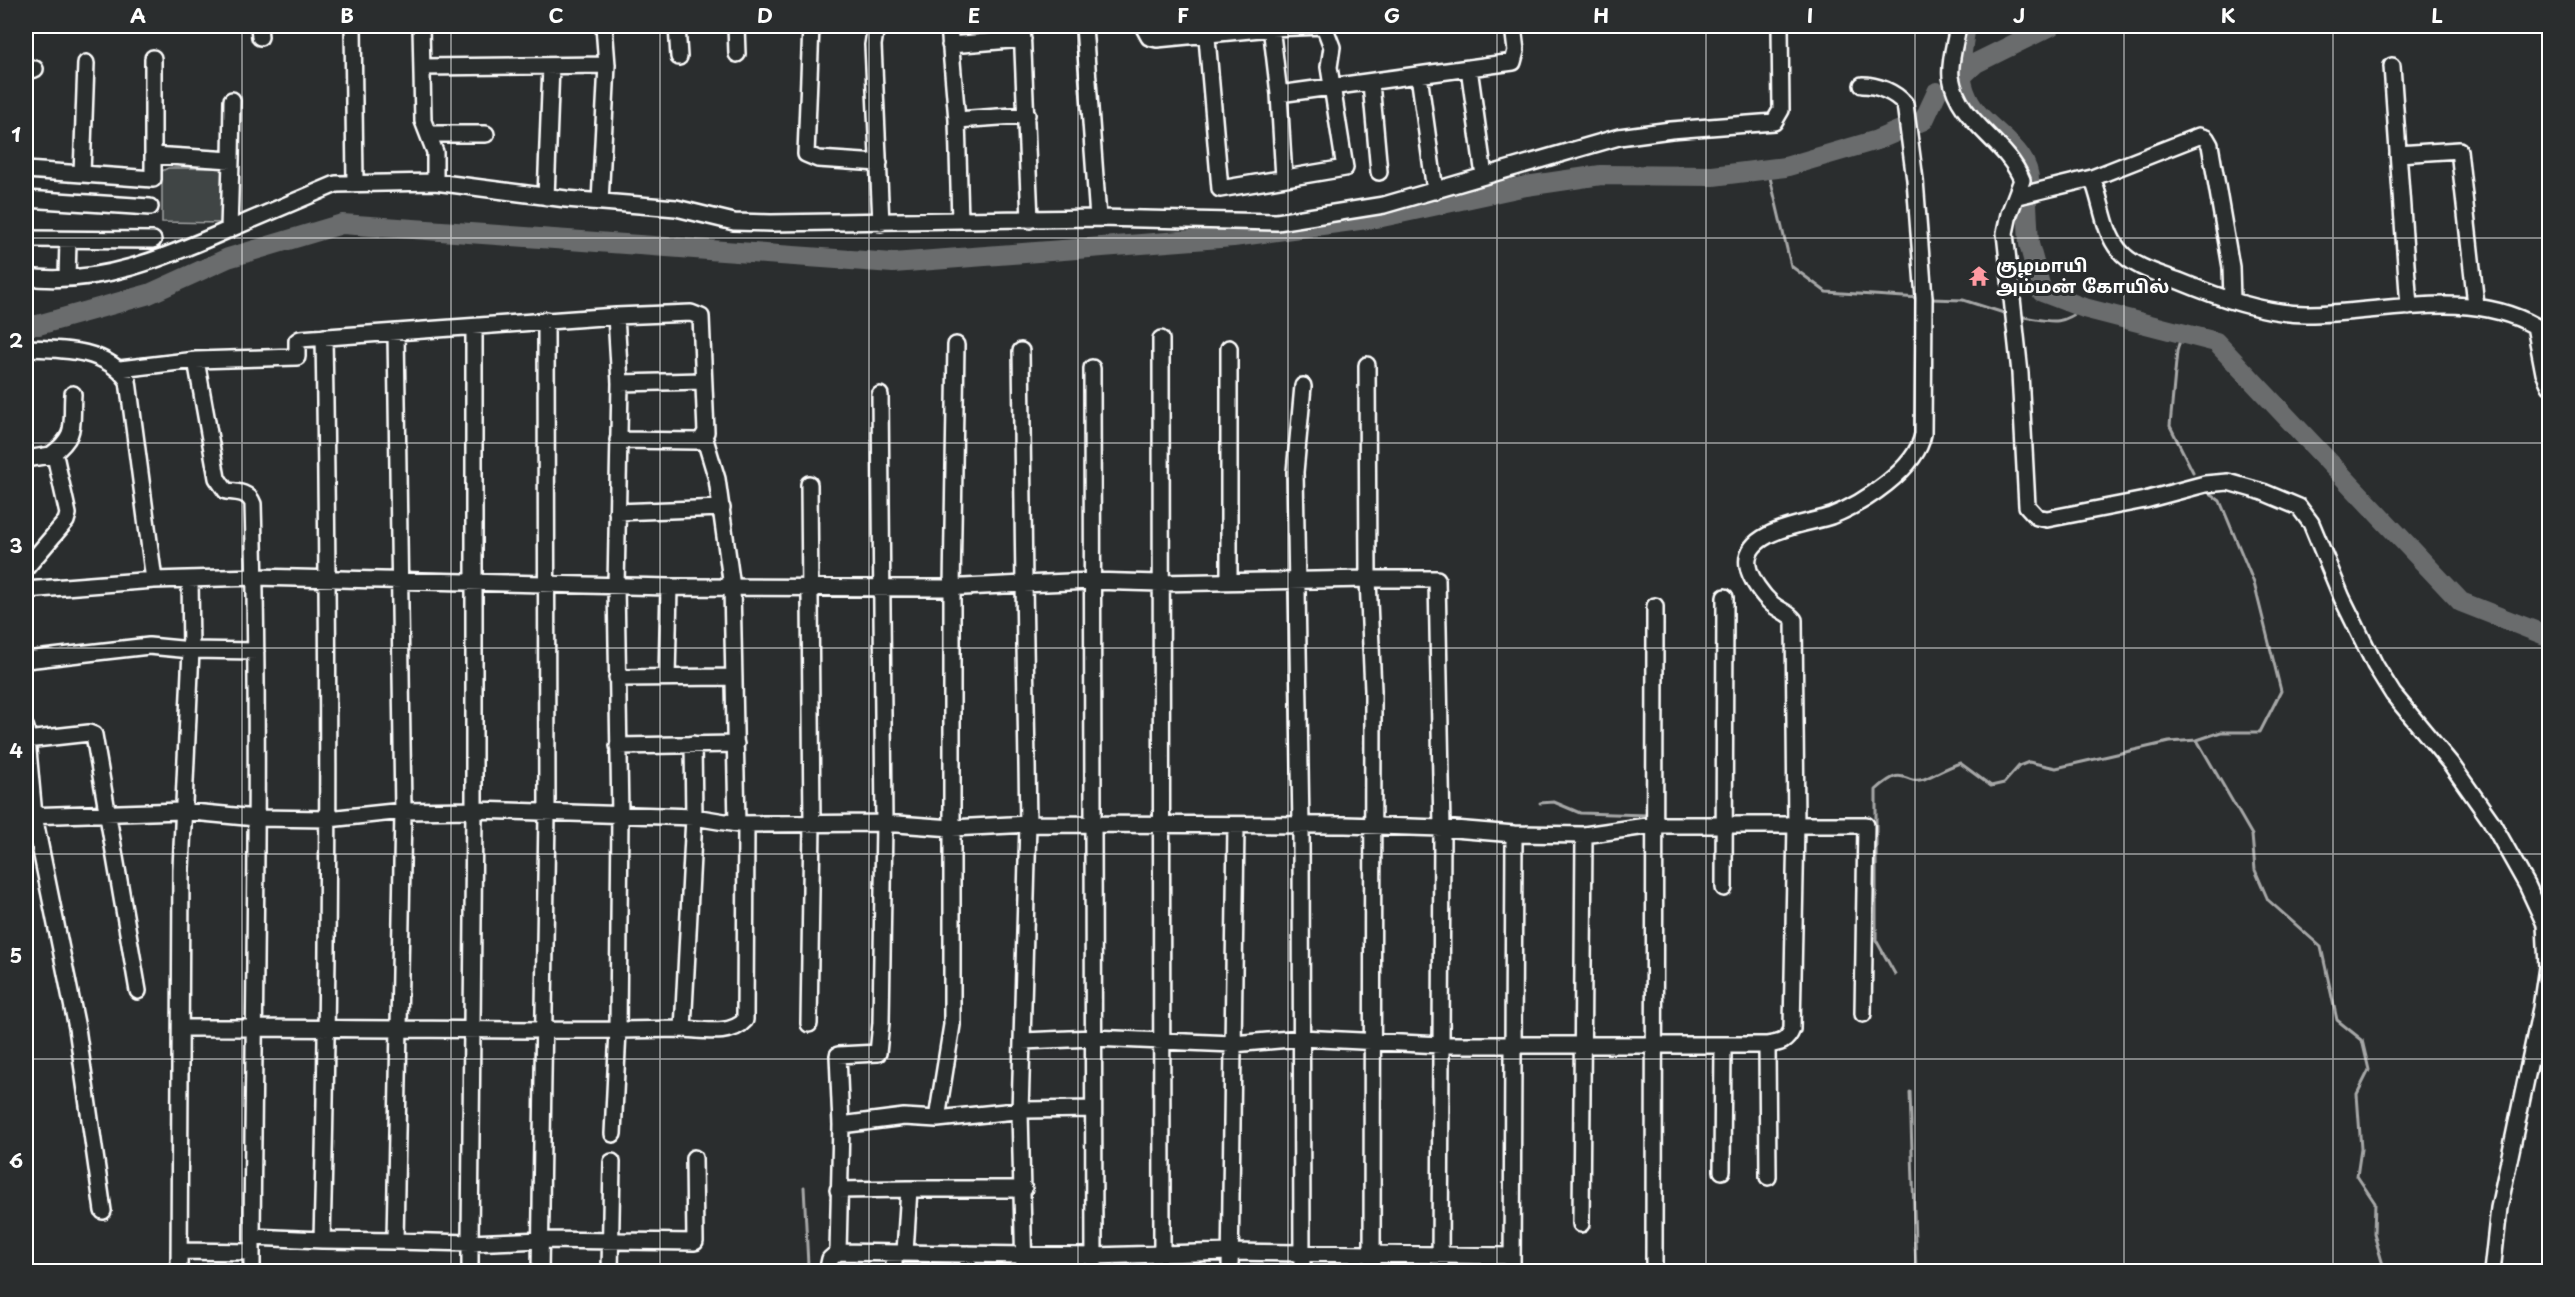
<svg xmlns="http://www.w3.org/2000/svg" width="2575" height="1297" font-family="'Playpen Sans','Noto Sans Tamil',sans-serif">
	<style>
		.park { fill: #414445; stroke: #a0a2a2; stroke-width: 1.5 }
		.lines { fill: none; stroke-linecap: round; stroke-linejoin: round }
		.stream { stroke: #a6a7a7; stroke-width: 3 }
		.river { stroke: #6a6c6d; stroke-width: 20 }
		.minor-casing { stroke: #fff; stroke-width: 20 }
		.minor { stroke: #2a2d2e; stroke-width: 15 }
		.grid { fill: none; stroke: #fff; stroke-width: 1.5; stroke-opacity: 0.55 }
		.labels { text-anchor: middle; stroke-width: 6; stroke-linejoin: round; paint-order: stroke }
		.poi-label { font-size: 18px; font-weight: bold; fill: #fff; stroke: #2a2d2e; text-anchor: start }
		.neatline { fill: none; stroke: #fff; stroke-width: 2 }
		.grid-label { font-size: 20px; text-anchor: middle; font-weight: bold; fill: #fff }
	</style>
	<rect width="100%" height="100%" fill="#2a2d2e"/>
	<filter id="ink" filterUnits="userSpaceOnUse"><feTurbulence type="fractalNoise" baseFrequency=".0167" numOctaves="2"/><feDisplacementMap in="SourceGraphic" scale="12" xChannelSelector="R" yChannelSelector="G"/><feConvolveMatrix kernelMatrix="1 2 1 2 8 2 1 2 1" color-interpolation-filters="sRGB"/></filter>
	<g filter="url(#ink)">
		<path class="park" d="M168 168H225V223L162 222V171Z"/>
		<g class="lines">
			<path class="stream" d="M1768 169 1791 266 1826 292 1920 298
				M1930 299 1963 300 2004 313
				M2024 317C2053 322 2059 326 2084 308
				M2182 333 2177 351 2170 426 2193 472
				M2197 740 2252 835 2255 870 2268 900 2321 947 2337 1020 2362 1040 2369 1070 2357 1094 2361 1149 2357 1176 2375 1203 2374 1234 2385 1272
				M1540 803 1554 802 1580 813 1647 815
				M1660 816 1681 818
				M1895 974 1876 940V790C1907 762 1901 786 1924 779 1936 774 1948 767 1960 763L1991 786 2004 783 2019 766 2029 762 2056 768 2169 742 2197 740 2221 732H2260L2281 691 2254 583 2220 501 2205 490
				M1910 1092 1916 1272
				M804 1187 808 1265 805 1272"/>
			<path class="river" d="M1966 26C1962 50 1956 75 1968 99 1983 131 2034 147 2029 188
				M1962 76 1976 63 2051 26
				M2027 204 2029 244 2042 292 2084 308 2216 342 2461 602 2550 637
				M26 325H38L149 294 228 258 342 224 893 263 1233 237 1382 217 1526 186 1601 175 1713 176 1785 167 1877 140 1924 120 1937 92"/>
			<g class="minor-casing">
				<path id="minor" d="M259 26 260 37
					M353 26 355 182
					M421 26 423 121 435 152V182
					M677 26 679 57
					M736 26 737 54
					M811 26 806 154 818 159 879 163
					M876 26 873 45 881 223
					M949 26 957 120 960 220
					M1022 26 1030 220
					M1084 26 1098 218
					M1143 26 1149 37 1157 39 1271 28 1324 26
					M1206 26 1220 189 1345 168 1329 67 1332 47 1324 26
					M1271 26 1279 94 1284 178
					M1958 26C1956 41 1949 61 1951 77 1958 122 2006 140 2022 180L2009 214 2005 233 2020 373 2027 506 2037 517 2047 519 2145 500 2205 484 2228 482 2263 492 2299 507 2311 523 2342 598 2375 665 2393 694 2451 764 2491 821 2527 885 2545 924 2547 967 2541 1008 2499 1208 2492 1272
					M950 45 1023 39
					M2392 66 2409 307
					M422 67 607 65 604 26
					M1469 68 1484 176
					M26 71 35 69
					M1419 75 1435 191
					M1371 83 1379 172
					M1279 94 1513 62 1516 51 1513 26
					M957 120 1027 115
					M429 134H486
					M2398 154 2459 150 2476 305
					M153 155 231 160 229 230
					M231 160 232 100
					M26 170 153 179V58
					M82 174 86 63
					M2092 178 2199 136 2206 138 2210 145 2231 267 2232 300
					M2018 196 2092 178C2102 200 2103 231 2119 250 2132 267 2160 274 2179 281 2218 297 2264 314 2307 314 2381 314 2467 287 2535 326L2544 373 2550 386
					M546 197 551 66
					M26 199 150 207
					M600 202 607 65
					M26 239 153 240
					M26 277C98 286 165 258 230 229 265 214 301 199 336 184L435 182 566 199 676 208 734 222 771 223 1098 218 1277 222 1384 205 1619 137 1671 130 1774 122 1781 110 1780 26
					M67 278 68 241
					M616 316 691 313 701 317 706 432 701 440 697 441 618 440
					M396 333 403 811 395 1241 470 1243 474 810V328
					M1161 339 1162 1272
					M26 348C61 349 106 348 128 381L154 580
					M1229 348V581
					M1021 351 1024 584 1091 581 1159 583 1368 579 1373 690 1372 1272
					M1367 365 1368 579H1437L1442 828 1440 1272
					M1092 368 1094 1272
					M120 369 196 360
					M620 383 703 381
					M704 436 717 479 732 587 737 824
					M51 455C78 435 71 425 73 394
					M26 459 51 455 56 460 68 514 66 521 26 568
					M809 484 812 823 809 1024
					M617 512 722 508
					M26 590 154 580 255 577 669 587 944 588 1024 584 1028 824 1020 1113 1024 1272
					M26 660 149 646 191 650 190 579
					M617 678 734 677
					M667 678 669 587
					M26 728 34 816 77 1028 103 1211
					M26 740 89 733 94 735 138 991
					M618 746 736 744
					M26 816 182 811 256 818 328 819 403 811 474 810 694 817 737 824 884 823 952 828 1028 824 1345 825 1442 828 1514 834 1584 835 1653 825H1866L1863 1014
					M1724 888 1725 597
					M683 1029C703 1030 731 1036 745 1020L746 824
					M1023 1041 1093 1038 1233 1044 1301 1038 1441 1045H1767C1780 1043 1787 1042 1792 1029L1796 824 1794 620C1788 612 1780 611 1772 604 1763 596 1750 579 1748 566 1742 530 1808 524 1831 516 1862 504 1917 469 1923 434L1924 298 1915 180 1905 104C1895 92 1877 85 1862 85
					M1767 1045 1768 1177
					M937 1119 952 1025V588L956 345
					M841 1125 904 1117 937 1119 1025 1110 1093 1109
					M613 1134 618 1030 683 1029 694 817 693 744
					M1722 1171 1723 1045
					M909 1189H1024
					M838 1190 909 1189 905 1252
					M1581 1224 1584 835
					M252 1237 322 1240C330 939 329 638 324 337
					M322 1240 395 1241
					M179 1251 252 1252V1237C254 993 260 748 253 504 249 492 237 492 226 491L217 478 196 360 297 357V341L300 339 616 316 620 383 616 586 620 815 618 1030C472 1031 327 1027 181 1028
					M252 1252V1272
					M838 1252 1094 1256 1230 1252 1512 1256
					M894 1253V1272
					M179 1272 181 869 191 650 256 651
					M470 1272V1243L541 1240 695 1242 694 1158
					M540 1272 547 814 546 320
					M610 1272 612 1162
					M827 1272 830 1259 838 1252 841 1125 838 1055 878 1053 881 1023 884 823 880 395
					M968 1272V1254
					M1230 1272 1236 826
					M1302 1272 1301 826 1295 472 1303 386
					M1512 1272 1514 834
					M1654 1272 1655 606"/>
			</g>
			<use href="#minor" class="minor"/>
		</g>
	</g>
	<path class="grid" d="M242 26V1272M451 26V1272M660 26V1272M869 26V1272M1078 26V1272M1288 26V1272M1497 26V1272M1706 26V1272M1915 26V1272M2124 26V1272M2333 26V1272M26 238H2550M26 443H2550M26 648H2550M26 854H2550M26 1059H2550"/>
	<defs>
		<g id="temple-bare" transform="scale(1.62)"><path d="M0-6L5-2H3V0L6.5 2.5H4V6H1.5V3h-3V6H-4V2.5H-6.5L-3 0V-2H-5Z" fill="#ff9aa2" stroke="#2a2d2e" stroke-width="2.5" paint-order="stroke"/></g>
	</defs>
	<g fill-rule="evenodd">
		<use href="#temple-bare" x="1979" y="276"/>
	</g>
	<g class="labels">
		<g class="poi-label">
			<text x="1996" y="272">குழமாயி<tspan x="1996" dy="21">அம்மன் கோயில்</tspan></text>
		</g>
	</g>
	<rect width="2575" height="1297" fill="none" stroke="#2a2d2e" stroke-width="66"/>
	<rect x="33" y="33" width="2509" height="1231" class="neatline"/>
	<g class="grid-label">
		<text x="138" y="23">A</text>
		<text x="347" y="23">B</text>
		<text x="556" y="23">C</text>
		<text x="765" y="23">D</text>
		<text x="974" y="23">E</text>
		<text x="1183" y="23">F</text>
		<text x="1392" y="23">G</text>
		<text x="1601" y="23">H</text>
		<text x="1810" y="23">I</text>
		<text x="2019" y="23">J</text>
		<text x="2228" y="23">K</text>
		<text x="2437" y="23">L</text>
		<text x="16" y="142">1</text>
		<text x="16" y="348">2</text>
		<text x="16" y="553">3</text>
		<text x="16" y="758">4</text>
		<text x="16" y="963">5</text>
		<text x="16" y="1168">6</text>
	</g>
</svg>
